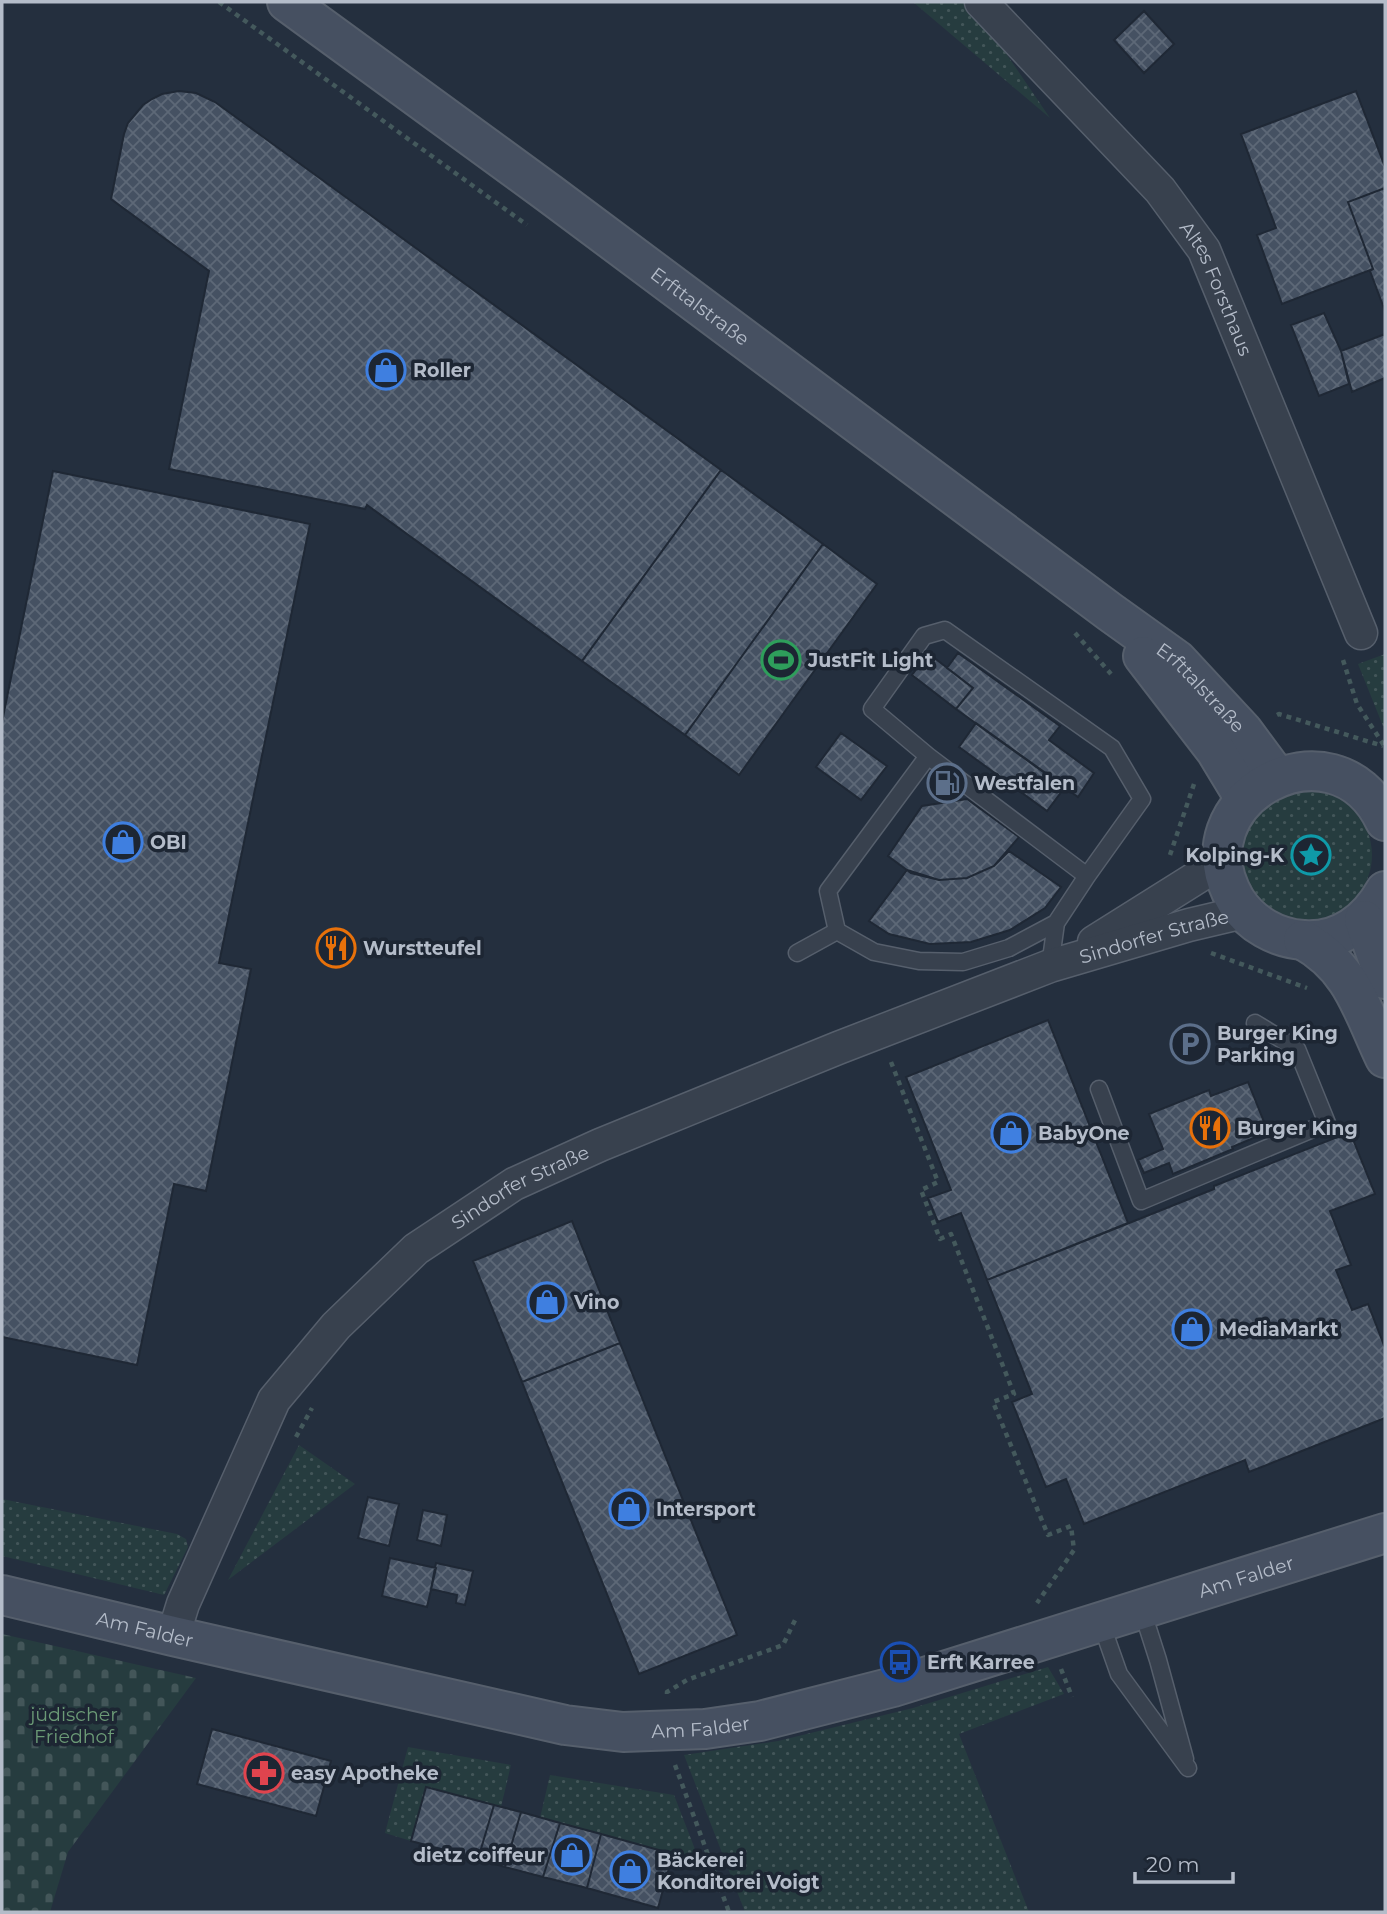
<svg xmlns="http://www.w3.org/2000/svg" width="1387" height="1914" font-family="Montserrat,sans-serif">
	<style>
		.grass { fill: url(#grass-dots) }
		.cemetery { fill: url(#cemetery-stones) }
		.building { fill: url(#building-cross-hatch); stroke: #1f2835; stroke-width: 2 }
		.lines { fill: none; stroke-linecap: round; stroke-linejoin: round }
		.lane-casing { stroke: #565f6c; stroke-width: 19 }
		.street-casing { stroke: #565f6c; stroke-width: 35 }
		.secondary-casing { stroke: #565f6c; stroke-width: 42 }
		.path { stroke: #44595c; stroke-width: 4.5; stroke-dasharray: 5 5; stroke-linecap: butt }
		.lane { stroke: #38414e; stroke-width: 16 }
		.street { stroke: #38414e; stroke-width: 32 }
		.secondary { stroke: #465061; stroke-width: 38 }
		.labels { text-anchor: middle; stroke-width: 7; stroke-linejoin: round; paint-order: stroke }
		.street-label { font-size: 19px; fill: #b4bcc9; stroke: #1d2633 }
		.poi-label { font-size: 19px; font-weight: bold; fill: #b4bcc9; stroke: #1d2633; text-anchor: start }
		.park-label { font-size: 19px; fill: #6b9a76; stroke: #1d2633 }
	</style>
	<defs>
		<pattern id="grass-dots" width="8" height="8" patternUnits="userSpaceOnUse" patternTransform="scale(1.75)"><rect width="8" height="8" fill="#263c3f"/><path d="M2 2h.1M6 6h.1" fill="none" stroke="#435659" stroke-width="1.8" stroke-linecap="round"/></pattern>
		<pattern id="cemetery-stones" width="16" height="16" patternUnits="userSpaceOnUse" patternTransform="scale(1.75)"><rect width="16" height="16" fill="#263c3f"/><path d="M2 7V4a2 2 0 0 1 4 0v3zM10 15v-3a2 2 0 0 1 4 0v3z" fill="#435659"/></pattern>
		<pattern id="building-cross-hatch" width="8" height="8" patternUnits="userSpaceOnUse" patternTransform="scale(1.75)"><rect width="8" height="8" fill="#455162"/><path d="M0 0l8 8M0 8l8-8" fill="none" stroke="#5d6877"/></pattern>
	</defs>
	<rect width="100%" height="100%" fill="#242f3e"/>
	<path class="grass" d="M913 2H971L1050 118Z
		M1385 654V731L1358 664Z
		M1242 855a65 65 0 1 1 130 0a65 65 0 1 1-130 0Z
		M299 1445 355 1484 228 1580Z
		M2 1499 177 1534 186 1539 188 1547 164 1595 2 1556Z
		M1048 1667 1064 1694 959 1734 1029 1912H745L684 1755 778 1741 913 1708Z
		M408 1747 511 1765 501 1807 426 1787 411 1841 385 1833Z
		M550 1775 674 1795 698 1857 673 1854 540 1818Z"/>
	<path class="cemetery" d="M2 1634 196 1678 68 1852 50 1912H2Z"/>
	<path class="building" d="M1144 11 1174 44 1144 73 1114 40Z
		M179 91 196 93 215 102 721 470 582 661 367 505 365 509 169 469 209 271 111 199 124 134 128 123 143 105 152 99 162 94Z
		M1356 91 1385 167V188L1348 202 1373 269 1282 304 1257 235 1276 228 1241 134Z
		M1385 188V311L1370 271 1373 269 1348 202Z
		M1324 313 1341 351 1349 384 1319 396 1291 325Z
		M1385 334V378L1352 392 1341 351Z
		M721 470 823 544 685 735 582 661Z
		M53 471 310 524 219 963 251 969 206 1191 174 1184 137 1365 2 1337V722Z
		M823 544 877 584 739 775 685 735Z
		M928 653 973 688 956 709 912 675Z
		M958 653 1060 726 1049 740 1094 773 1078 797 956 709 973 688 947 668Z
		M976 723 1065 787 1047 811 959 747Z
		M841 733 887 766 861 800 816 767Z
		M967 799 1019 837 994 866 967 878 939 880 911 873 888 856 922 806Z
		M1009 851 1061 887 1045 908 1010 930 971 942 930 944 889 934 869 921 907 870 939 880 967 878 994 866Z
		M1048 1020 1128 1223 987 1280 961 1213 938 1222 928 1198 951 1190 906 1077Z
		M1248 1082 1268 1132 1232 1147 1233 1149 1173 1174 1169 1163 1144 1173 1138 1160 1163 1149 1149 1114 1209 1090 1211 1096Z
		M1350 1132 1375 1194 1330 1211 1351 1265 1336 1270 1352 1310 1368 1304 1385 1348V1418L1249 1472 1245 1460 1084 1524 1066 1479 1046 1487 1012 1402 1032 1394 987 1280 1214 1189V1186Z
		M572 1221 620 1343 522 1382 473 1261Z
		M620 1343 737 1635 639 1674 522 1382Z
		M368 1497 399 1504 389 1546 358 1538Z
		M423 1510 447 1515 441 1546 417 1540Z
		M390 1558 436 1568 427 1607 382 1596Z
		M436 1563 473 1571 465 1605 456 1603 457 1595 431 1589Z
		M212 1729 331 1761 316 1816 197 1784Z
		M426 1787 494 1805 478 1859 411 1841Z
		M494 1805 521 1812 505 1867 478 1859Z
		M521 1812 560 1823 543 1877 505 1867Z
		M560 1823 601 1834 587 1888 543 1877Z
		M601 1834 673 1854 658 1908 587 1888Z"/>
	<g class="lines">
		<g class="lane-casing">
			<path id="lane" d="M928 756 872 709 924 636 945 630 1112 748 1142 799 1087 876
				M837 931 828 891 928 756 1087 876 1056 923
				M797 953 837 931 874 952 919 961 963 962 1009 948 1056 923 1050 966
				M1099 1089 1141 1201 1327 1123 1297 1049 1255 1023
				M1142 1610 1158 1660 1185 1759
				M1101 1623 1119 1674 1188 1768"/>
		</g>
		<g class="street-casing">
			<g id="street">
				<path id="s1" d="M981 2 1160 190 1204 250 1361 633"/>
				<path d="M1094 942 1223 861"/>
				<path id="s2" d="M173 1636 183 1604 274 1400 336 1326 416 1249 514 1184 600 1145 838 1048 1050 966 1189 925 1244 912"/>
			</g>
		</g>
		<g class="secondary-casing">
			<g id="secondary">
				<path id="s3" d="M287 2 550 194 1110 612 1177 660 1243 731 1277 777"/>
				<path d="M1143 656 1216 751 1245 799"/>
				<path d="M1385 821C1334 713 1175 800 1236 901 1251 924 1276 938 1303 940 1340 943 1368 921 1385 891"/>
				<path d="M1364 920 1385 979"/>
				<path d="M1303 940C1353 968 1362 1010 1385 1058"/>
				<path id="s4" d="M2 1595 173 1636 565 1725 623 1732 705 1729 760 1721 893 1687 1385 1533"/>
			</g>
		</g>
		<path class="path" d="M219 2 527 225
			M1075 633 1111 674
			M1343 660 1357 704 1385 747
			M1277 715 1279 714 1383 746
			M1170 855 1194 784
			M1211 953 1307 988
			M891 1062 938 1182 921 1190 940 1239 951 1234 1014 1394 993 1402 1048 1535 1071 1526 1074 1550 1037 1603
			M296 1437 312 1408
			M1061 1669 1072 1697
			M667 1694V1692L687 1680 783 1645 797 1616
			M675 1765 729 1912"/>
		<use href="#lane" class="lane"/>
		<use href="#street" class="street"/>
		<use href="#secondary" class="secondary"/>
	</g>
	<defs>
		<g id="shop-ring" transform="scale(2.0125)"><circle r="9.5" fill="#1d2633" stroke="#3f7fe0" stroke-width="1.5"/><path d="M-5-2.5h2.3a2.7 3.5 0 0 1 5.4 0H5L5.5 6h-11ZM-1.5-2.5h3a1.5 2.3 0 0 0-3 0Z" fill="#3f7fe0"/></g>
		<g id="stadium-ring" transform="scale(2.0125)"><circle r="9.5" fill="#1d2633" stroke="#2e9e5b" stroke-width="1.5"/><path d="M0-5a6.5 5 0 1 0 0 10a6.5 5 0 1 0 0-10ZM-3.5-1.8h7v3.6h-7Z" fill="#2e9e5b"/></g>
		<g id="fuel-ring" transform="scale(2.0125)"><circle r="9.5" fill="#1d2633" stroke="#5c6f8a" stroke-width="1.5"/><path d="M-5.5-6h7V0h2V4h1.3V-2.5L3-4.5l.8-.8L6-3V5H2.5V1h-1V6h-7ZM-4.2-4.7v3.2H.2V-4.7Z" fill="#5c6f8a"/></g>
		<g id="sight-ring" transform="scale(2.0125)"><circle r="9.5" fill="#1d2633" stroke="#0f9aa8" stroke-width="1.5"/><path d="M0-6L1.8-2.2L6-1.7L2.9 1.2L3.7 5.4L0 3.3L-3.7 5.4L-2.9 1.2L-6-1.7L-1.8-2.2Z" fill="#0f9aa8"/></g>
		<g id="restaurant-ring" transform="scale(2.0125)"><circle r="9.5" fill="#1d2633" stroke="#e8710a" stroke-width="1.5"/><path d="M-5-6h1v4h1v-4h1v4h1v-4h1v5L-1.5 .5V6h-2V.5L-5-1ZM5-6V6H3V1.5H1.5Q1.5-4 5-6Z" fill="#e8710a"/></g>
		<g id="parking-ring" transform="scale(2.0125)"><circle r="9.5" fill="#1d2633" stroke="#5c6f8a" stroke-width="1.5"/><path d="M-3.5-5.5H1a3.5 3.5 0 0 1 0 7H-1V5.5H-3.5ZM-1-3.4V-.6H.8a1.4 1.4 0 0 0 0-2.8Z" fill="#5c6f8a"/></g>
		<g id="bus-ring" transform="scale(2.0125)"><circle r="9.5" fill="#1d2633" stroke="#1a4fb4" stroke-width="1.5"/><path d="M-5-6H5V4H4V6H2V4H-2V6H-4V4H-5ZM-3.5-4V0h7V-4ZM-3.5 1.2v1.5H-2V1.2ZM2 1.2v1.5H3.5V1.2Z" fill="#1a4fb4"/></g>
		<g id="pharmacy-ring" transform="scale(2.0125)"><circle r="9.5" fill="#1d2633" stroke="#e0444e" stroke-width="1.5"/><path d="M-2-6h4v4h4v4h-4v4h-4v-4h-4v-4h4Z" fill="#e0444e"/></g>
	</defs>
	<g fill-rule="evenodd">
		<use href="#shop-ring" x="386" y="370"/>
		<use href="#stadium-ring" x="781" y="660"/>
		<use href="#fuel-ring" x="947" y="783"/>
		<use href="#shop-ring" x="123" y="842"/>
		<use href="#sight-ring" x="1311" y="855"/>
		<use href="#restaurant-ring" x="336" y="948"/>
		<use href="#parking-ring" x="1190" y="1044"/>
		<use href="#restaurant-ring" x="1210" y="1128"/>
		<use href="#shop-ring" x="1011" y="1133"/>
		<use href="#shop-ring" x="547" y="1302"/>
		<use href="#shop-ring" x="1192" y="1329"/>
		<use href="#shop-ring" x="629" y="1509"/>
		<use href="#bus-ring" x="900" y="1662"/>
		<use href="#pharmacy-ring" x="264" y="1773"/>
		<use href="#shop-ring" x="572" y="1855"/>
		<use href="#shop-ring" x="630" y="1871"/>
	</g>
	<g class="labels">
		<g class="street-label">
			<text dy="7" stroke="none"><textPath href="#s1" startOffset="374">Altes Forsthaus</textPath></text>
			<text dy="7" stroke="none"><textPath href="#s3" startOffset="513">Erfttalstraße</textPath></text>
			<text dy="7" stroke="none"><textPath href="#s3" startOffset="1143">Erfttalstraße</textPath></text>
			<text dy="7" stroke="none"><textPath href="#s2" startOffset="1269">Sindorfer Straße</textPath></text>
			<text dy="7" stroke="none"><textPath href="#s2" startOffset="586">Sindorfer Straße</textPath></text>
			<text dy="7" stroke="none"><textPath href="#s4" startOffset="1281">Am Falder</textPath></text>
			<text dy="7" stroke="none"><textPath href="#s4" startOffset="147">Am Falder</textPath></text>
			<text dy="7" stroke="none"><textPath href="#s4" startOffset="714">Am Falder</textPath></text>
		</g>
		<g class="poi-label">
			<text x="413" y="377">Roller</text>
			<text x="808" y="667">JustFit Light</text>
			<text x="974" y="790">Westfalen</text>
			<text x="150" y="849">OBI</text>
			<text x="1284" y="862" text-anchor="end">Kolping-K</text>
			<text x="363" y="955">Wurstteufel</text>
			<text x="1217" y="1040">Burger King<tspan x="1217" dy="22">Parking</tspan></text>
			<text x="1237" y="1135">Burger King</text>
			<text x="1038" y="1140">BabyOne</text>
			<text x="574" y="1309">Vino</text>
			<text x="1219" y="1336">MediaMarkt</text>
			<text x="656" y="1516">Intersport</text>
			<text x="927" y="1669">Erft Karree</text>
			<text x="291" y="1780">easy Apotheke</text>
			<text x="545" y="1862" text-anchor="end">dietz coiffeur</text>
			<text x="657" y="1867">Bäckerei<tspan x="657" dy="22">Konditorei Voigt</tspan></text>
		</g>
		<g class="park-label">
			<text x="74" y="1721">jüdischer<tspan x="74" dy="22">Friedhof</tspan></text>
		</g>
	</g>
	<rect width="1387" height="1914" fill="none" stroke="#b4bcc9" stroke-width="7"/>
	<path d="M1135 1872v10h98v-10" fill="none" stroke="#b4bcc9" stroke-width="3.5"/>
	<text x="1146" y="1872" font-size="21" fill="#b4bcc9" stroke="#1d2633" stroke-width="5" paint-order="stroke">20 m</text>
</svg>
